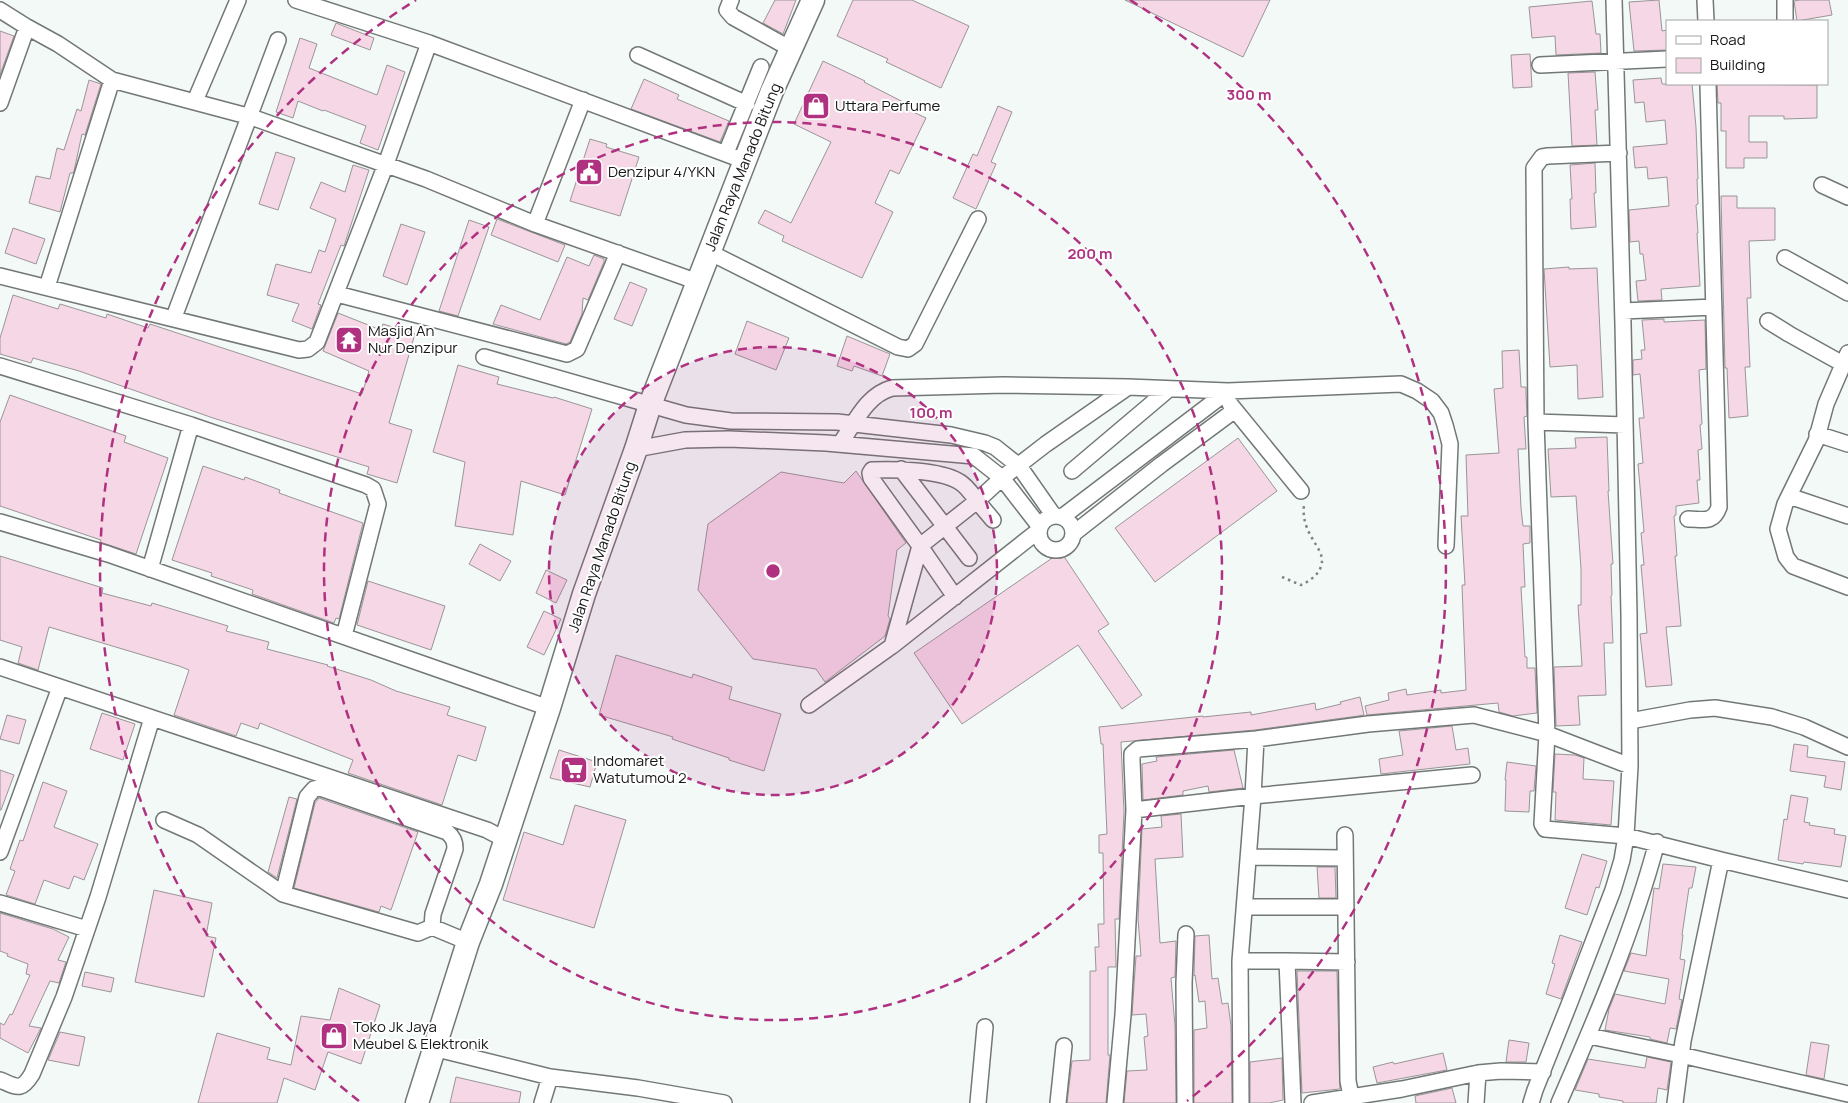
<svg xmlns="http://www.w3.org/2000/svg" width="1848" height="1103" font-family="Manrope,sans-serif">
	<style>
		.building { fill: #f5d7e6; stroke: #9a9597 }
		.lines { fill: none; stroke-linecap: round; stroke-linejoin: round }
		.minor-casing { stroke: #727876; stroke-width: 18 }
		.highway-casing { stroke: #727876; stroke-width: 25 }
		.path { stroke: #7f8381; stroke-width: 2.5; stroke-dasharray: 2.5 4; stroke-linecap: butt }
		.minor { stroke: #fff; stroke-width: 15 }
		.highway { stroke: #fff; stroke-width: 22 }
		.ring { fill: none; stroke: #af3180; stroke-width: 2.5; stroke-dasharray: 9 6 }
		.labels { text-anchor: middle; stroke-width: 4; stroke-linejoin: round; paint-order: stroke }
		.poi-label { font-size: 15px; fill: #161817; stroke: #fff; text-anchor: start }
		.street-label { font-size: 15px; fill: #161817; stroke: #fff }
		.centre { fill: #af3180; stroke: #fff; stroke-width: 2.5 }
		.ring-label { font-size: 15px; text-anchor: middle; font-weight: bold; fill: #af3180; stroke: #fff; stroke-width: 4; stroke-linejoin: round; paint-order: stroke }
	</style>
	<rect width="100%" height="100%" fill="#f3f9f7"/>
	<path class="building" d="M775 0H796L783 34 763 23Z
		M853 0H912L969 26 941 88 886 62 888 59 837 36Z
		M1125 0H1270L1243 57Z
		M1659 0 1662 31 1667 30V50L1634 51 1629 2Z
		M1800 0H1829L1832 15 1797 21 1794 1Z
		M1592 1 1596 34H1600L1601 53 1556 55 1555 36 1532 38 1529 7Z
		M336 23 374 38 370 50 331 35Z
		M0 31 14 36 0 75Z
		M300 38 317 44 309 68 377 95 387 65 405 72 378 150 360 143 366 126 324 110 323 111 298 101 293 118 276 112Z
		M1530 54 1532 87 1513 88 1511 55Z
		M823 61 865 81 864 82 909 105 907 109 926 118 899 174 890 170 875 203 893 212 862 278 782 241 784 236 758 223 765 210 791 223 831 142 794 124Z
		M1595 72 1598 110H1595L1597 145 1572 146 1568 73Z
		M1661 78 1662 84H1692L1696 127 1698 179H1697L1698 204 1696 205 1698 233H1697L1700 286 1661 289 1662 300 1638 301 1636 281 1646 280 1643 254H1640L1639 241 1630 242 1629 210 1669 206 1667 177 1648 179 1647 167 1635 168 1633 147 1667 144 1665 120 1646 122 1644 102 1635 103 1633 80Z
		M644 79 679 95 677 99 729 121 720 142 631 109Z
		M89 80 101 84 85 135 82 134 74 171 73 173H70L60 212 29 203 36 176 50 179 57 148 64 150 77 109 81 111Z
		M1717 84 1817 85V118L1784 119V116H1749V142H1767V158H1744V168H1726V131H1721V103H1718Z
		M998 106 1012 112 991 162 996 164 976 209 953 198 973 154 977 156Z
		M590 139 607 144 606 147 639 157 620 216 570 201Z
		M276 152 295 158 278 210 259 204Z
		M1595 163 1596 193H1594L1596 227 1571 229 1570 199H1572L1570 165Z
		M353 165 369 170 344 246 341 245 318 304 321 305 312 329 292 321 299 304 267 295 276 264 311 273 319 250 325 252 336 219 310 208 321 182 345 192Z
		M1721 196H1737V208H1775V240L1749 241 1751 298H1747L1750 367H1745L1748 416 1729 418 1727 368H1725Z
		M497 219 565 245 558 262 491 235Z
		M469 220 489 227 458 316 439 311Z
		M401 224 425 232 407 285 383 276Z
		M13 228 45 239 36 264 5 253Z
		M594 255 604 259V262L588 300 583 298 582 314 570 342 566 344 493 324 501 305 540 320 567 257 589 266Z
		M1569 267V269L1597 268 1603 397 1578 399 1577 365 1550 367 1544 269Z
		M630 282 647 289 632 326 614 319Z
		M13 295 58 309 60 304 106 318 107 314 148 328 150 324 362 394 369 371 323 351 338 313 381 330 383 324 415 334 389 423 412 430 397 483 367 474 369 467 213 418 79 371 33 358 31 363 0 354V338Z
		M1664 319V322L1705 320 1706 369 1699 370 1702 424 1700 425 1702 449 1698 450 1700 480H1697L1699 503 1676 506V515L1674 516 1677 556H1675L1681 626 1666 627 1672 685 1646 687 1640 634 1647 633 1641 565H1644L1641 533 1644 532 1638 464 1643 463 1639 418H1644L1640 374 1633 375V360L1642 359 1641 350H1645L1642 320Z
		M747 321 789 338 776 370 735 354Z
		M847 336 890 354 882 376 854 366 852 371 837 366Z
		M1519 350 1521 387H1526V393L1527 416 1524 417 1526 449H1518L1521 508 1523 526H1530V543L1523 544 1525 587H1521L1525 657H1527V668H1535L1537 713 1513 716 1499 712 1498 703 1367 715 1365 706 1389 700 1388 693 1406 689 1407 695 1441 690V693L1466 690 1462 585H1465L1461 516H1468L1466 455 1499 453 1494 389 1503 388 1502 351Z
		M458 365 499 377 497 384 553 398 554 397 592 409 565 495 521 481 513 535 455 526 465 462 433 452Z
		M10 395 126 436 124 442 168 458 136 554 100 542 101 540 0 506V422Z
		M1607 437 1609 491H1608L1613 564H1611L1612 595 1611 596 1613 643H1604L1606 695 1578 696 1580 725 1556 726 1554 667 1582 666 1578 605H1581V569L1576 496 1551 497 1548 449 1576 448 1575 438Z
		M1238 438 1277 491 1155 582 1115 528Z
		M203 466 244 480 245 477 280 490 279 493 363 523 339 619 336 618 334 623 252 594 253 590 211 576 212 573 172 560Z
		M856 471 906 543 897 550 888 616 890 619 885 636 825 682 816 669 753 659 698 590 708 524 781 472 844 483Z
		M480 544 511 561 500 581 469 564Z
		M1061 552 1109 624 1098 631 1142 695 1122 709 1078 645 962 724 914 653Z
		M0 556 103 588 102 593 151 606 152 603 228 626 226 631 269 642 267 649 328 665 327 666 371 680 396 691 450 707 447 715 486 727 476 761 458 755 442 805 348 773 353 760 260 723 258 729 241 723 236 736 174 715 189 670 179 666 49 627 38 670 18 663 22 647 0 640Z
		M546 570 567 580 556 603 536 593Z
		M368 581 445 606 431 650 357 625Z
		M544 611 561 619 544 655 527 647Z
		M616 655 692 678 693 674 732 687 729 699 781 714 764 771 729 760V758L672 739 673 737 599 715Z
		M1360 697 1364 715 1358 716 1255 730 1121 742 1124 812 1119 919H1115L1116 967H1108V1055H1110L1106 1103H1067L1072 1061 1090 1060V971H1096L1095 947H1099L1098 924H1104L1103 853H1099V835L1107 834 1103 744H1101L1099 727 1203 716V717L1251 712V715L1315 703 1316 710 1341 704 1340 702Z
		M102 713 135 724 123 760 90 749Z
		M7 715 26 720 19 744 0 739Z
		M1452 726 1456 750 1468 748 1470 764 1381 774 1379 759 1403 755 1399 731Z
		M1794 744 1808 746 1807 757 1845 762 1841 790 1824 787 1826 776 1790 771Z
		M559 750 597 762 590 787 550 778Z
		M1234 750 1243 788 1209 792 1208 786 1183 791V795L1143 800 1142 764 1157 761 1156 757Z
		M1555 754 1575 755 1584 758 1583 779 1614 781 1611 825 1555 820 1556 792H1553Z
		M1507 762 1536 766 1534 791H1530L1529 812 1505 811 1506 780H1505Z
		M0 770 14 775 1 810H0Z
		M43 782 67 791 54 827 98 844 84 880 74 876 69 889 44 880 35 904 6 895 15 871 10 869 20 840 23 841Z
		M1791 795 1808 798 1804 822 1810 823 1809 825 1835 829 1834 834 1846 836 1841 867 1804 862 1803 864 1778 860 1784 819 1787 820Z
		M289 797 297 799 277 878 268 872Z
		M319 798 418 832 391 910 381 906 379 912 294 888 315 803Z
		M575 805 626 820 594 928 503 900 524 832 563 845Z
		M1181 814 1183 857 1155 859 1160 943 1176 941 1175 977 1171 978 1175 1026 1176 1103H1124L1127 1071 1147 1070 1144 1037 1148 1036 1146 1014 1132 1015 1136 956H1141L1138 919 1142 829 1162 827 1161 816Z
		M1582 854 1607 861 1599 888 1596 887 1587 915 1565 908Z
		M1663 864 1696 867 1692 888H1689L1682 935H1683L1680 959 1685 960 1679 999 1682 1000 1676 1029 1670 1028 1667 1043 1650 1039V1037L1605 1030 1609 1009 1615 994 1665 1004 1669 979 1624 971 1631 953 1646 956 1654 888 1659 889Z
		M1317 867H1335L1336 898H1319Z
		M154 890 212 903 206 936 216 938 204 997 135 982Z
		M0 913 53 929 69 937 58 960 66 962 59 983 50 981 29 1026 41 1028 28 1053 0 1038V1023L4 1025 10 1014 12 1015 30 975 26 974 28 964 7 956 8 954 0 951Z
		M1209 935 1212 979 1218 978 1222 1004 1228 1003 1231 1026 1232 1103H1194V1030L1207 1028 1205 1001 1199 1002 1195 975 1194 976 1195 936Z
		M1560 935 1582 942 1561 999 1546 994 1555 964 1552 963Z
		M1297 971H1337L1340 1089 1302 1093Z
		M85 972 114 978 111 992 82 986Z
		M339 988 380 1005 361 1064 328 1052 315 1090 284 1078 277 1103H198L217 1033 270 1048 267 1059 291 1065 301 1016 330 1020Z
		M60 1032 85 1037 79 1066 48 1060Z
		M1509 1040 1529 1043 1526 1062H1506Z
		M1811 1042 1829 1045 1824 1079 1806 1075Z
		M1443 1053 1447 1070 1377 1083 1373 1067 1393 1062 1394 1064Z
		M1647 1057 1671 1062 1667 1090 1658 1088 1656 1103H1623V1101L1599 1097V1094L1575 1090 1588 1059 1645 1068Z
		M1282 1058 1283 1100 1269 1103H1250V1062Z
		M456 1077 521 1092 519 1103H450Z
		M1452 1088 1456 1103H1416L1415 1096Z"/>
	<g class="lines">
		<g class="minor-casing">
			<path id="minor" d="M296 0 429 43 745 161
				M731 0 727 10 733 17 791 49
				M1705 0 1706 21
				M0 10 27 27
				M1785 21V0
				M638 55 747 104
				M1540 65 1667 59
				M195 101 238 0
				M0 103 27 27 58 44 112 80 251 117 426 179 535 224 698 282
				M726 153 761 67
				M1619 153 1548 156 1542 157 1534 168 1536 422 1547 734 1542 824 1545 829 1626 836 1721 860
				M1822 185 1848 197
				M535 224 583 100
				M709 252 898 347 908 349 915 344 978 219
				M1785 258 1848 293
				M0 276 299 350 308 349 317 342 386 164 429 43
				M47 287 112 80
				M337 294 567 354 577 349 618 253
				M1623 311 1714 307
				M174 317 278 40
				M1768 321 1789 334 1843 364
				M1848 353 1826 404 1816 441 1785 504 1778 529 1786 557 1793 566 1848 587
				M484 357 686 415 731 421 837 422 951 435 985 443 995 447 1019 466 1054 516
				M0 366 191 425 366 485 373 489 378 504 344 636
				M1128 387 1228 391 1401 384 1417 391 1432 401 1441 413 1445 425 1450 444 1446 546
				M1230 404 1301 491
				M1536 422 1625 425
				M1817 434 1848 444
				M636 449 685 440 729 439 826 443 974 456 1002 478 1040 527
				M901 469 969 558
				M1072 471 1169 389
				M1789 496 1848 516
				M1039 533a17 17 0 1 1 34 0a17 17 0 1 1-34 0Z
				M1062 517 1228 391
				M1688 519C1703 519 1713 524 1719 507L1708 84
				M0 522 108 554 549 708
				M1073 534 1162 464 1235 410
				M150 569 191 425
				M955 597 920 546 977 501 993 520
				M892 646 1038 531
				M0 667 487 830 506 840
				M809 705 892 646 920 546 871 478 870 473 872 470C894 469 939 470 958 481 966 485 972 494 977 501L1002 478 1046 444 1128 387 1004 385 892 388C866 395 855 423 840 444
				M1630 721 1690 710 1715 708 1772 717 1804 727 1848 747
				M1256 739 1253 796 1472 775
				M1134 810 1253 796 1240 961 1241 1103
				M164 820 198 835 283 894 418 933 432 927
				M1345 835 1348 1081 1351 1096
				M0 852 60 687
				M1249 857 1345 858
				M283 894 307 797 314 789 320 788 447 832C453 837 455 841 455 849L433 914 432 927 468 942
				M0 903 87 929
				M1246 907H1346
				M1240 961H1287
				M1589 1036 1681 1055 1848 1094
				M433 1048 550 1077 638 1088 724 1103
				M0 1080C17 1087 21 1092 32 1074L64 997 98 897 152 718
				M542 1103 550 1077
				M978 1103 985 1027
				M1058 1103 1064 1046
				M1115 1103 1123 1015 1134 810 1132 761V754L1138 749 1256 739 1368 724 1474 715 1547 734 1630 766
				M1185 1103 1184 983 1186 934
				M1293 1103 1287 961 1347 962
				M1312 1103 1402 1089 1478 1073 1501 1071 1543 1072
				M1476 1103 1478 1073
				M1531 1103 1535 1090 1570 1002 1613 890 1622 860 1626 836 1630 766 1629 615 1623 324 1614 0
				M1559 1103C1596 1018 1633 932 1657 842
				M1675 1103 1683 1041 1721 860 1848 890"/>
		</g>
		<g class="highway-casing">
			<path id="highway" d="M417 1103 468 942 491 884 549 708 584 594 636 449 650 405 772 91 813 0"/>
		</g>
		<path class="path" d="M1282 577 1301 585C1314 579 1327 568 1320 552 1316 544 1310 536 1307 528 1304 520 1303 513 1304 505"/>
		<use href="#minor" class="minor"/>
		<use href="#highway" class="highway"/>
	</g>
	<circle cx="773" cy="571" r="224" fill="#af3180" fill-opacity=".12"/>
	<g class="ring">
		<circle cx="773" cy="571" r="224"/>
		<circle cx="773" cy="571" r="449"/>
		<path d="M359 1101A673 673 0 0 1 416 0M1130 0A673 673 0 0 1 1187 1101"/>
	</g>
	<defs>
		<g id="shop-square" transform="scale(1.4375)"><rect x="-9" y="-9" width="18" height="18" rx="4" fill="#af3180" stroke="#fff"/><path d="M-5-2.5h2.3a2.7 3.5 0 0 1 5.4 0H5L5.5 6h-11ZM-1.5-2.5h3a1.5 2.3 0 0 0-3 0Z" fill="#fff"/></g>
		<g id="civic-square" transform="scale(1.4375)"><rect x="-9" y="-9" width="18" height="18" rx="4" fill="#af3180" stroke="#fff"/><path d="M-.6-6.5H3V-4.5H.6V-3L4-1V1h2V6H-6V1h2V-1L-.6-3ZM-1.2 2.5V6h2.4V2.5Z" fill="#fff"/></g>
		<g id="temple-square" transform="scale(1.4375)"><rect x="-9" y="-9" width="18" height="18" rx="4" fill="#af3180" stroke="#fff"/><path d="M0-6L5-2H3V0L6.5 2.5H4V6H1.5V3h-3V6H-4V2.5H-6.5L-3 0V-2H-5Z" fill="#fff"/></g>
		<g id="supermarket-square" transform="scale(1.4375)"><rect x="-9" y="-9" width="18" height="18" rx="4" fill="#af3180" stroke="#fff"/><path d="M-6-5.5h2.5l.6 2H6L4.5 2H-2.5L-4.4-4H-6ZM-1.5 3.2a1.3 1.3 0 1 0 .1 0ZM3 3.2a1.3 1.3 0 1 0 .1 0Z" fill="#fff"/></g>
	</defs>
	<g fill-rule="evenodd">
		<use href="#shop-square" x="816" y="106"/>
		<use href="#civic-square" x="589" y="172"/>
		<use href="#temple-square" x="349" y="340"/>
		<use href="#supermarket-square" x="574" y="770"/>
		<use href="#shop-square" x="334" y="1036"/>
	</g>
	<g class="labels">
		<g class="poi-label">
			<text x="835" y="111">Uttara Perfume</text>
			<text x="608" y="177">Denzipur 4/YKN</text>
			<text x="368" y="336">Masjid An<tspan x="368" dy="17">Nur Denzipur</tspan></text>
			<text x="593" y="766">Indomaret<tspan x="593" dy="17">Watutumou 2</tspan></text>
			<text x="353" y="1032">Toko Jk Jaya<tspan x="353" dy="17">Meubel &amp; Elektronik</tspan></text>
		</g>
		<g class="street-label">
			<text transform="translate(743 167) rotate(-68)" y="5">Jalan Raya Manado Bitung</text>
			<text transform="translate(602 547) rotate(-71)" y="5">Jalan Raya Manado Bitung</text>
		</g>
	</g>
	<circle cx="773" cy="571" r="8" class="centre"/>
	<g class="ring-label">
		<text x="1249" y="100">300 m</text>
		<text x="1090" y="259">200 m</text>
		<text x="931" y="418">100 m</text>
	</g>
	<rect x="1666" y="20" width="162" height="65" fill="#ffffff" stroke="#a2a3a2"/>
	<rect x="1676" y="36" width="25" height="8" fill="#ffffff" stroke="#a2a3a2"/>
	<text x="1710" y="45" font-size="15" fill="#161817">Road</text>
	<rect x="1676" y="58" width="25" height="15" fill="#f5d7e6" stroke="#a2a3a2"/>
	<text x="1710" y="70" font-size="15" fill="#161817">Building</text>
</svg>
